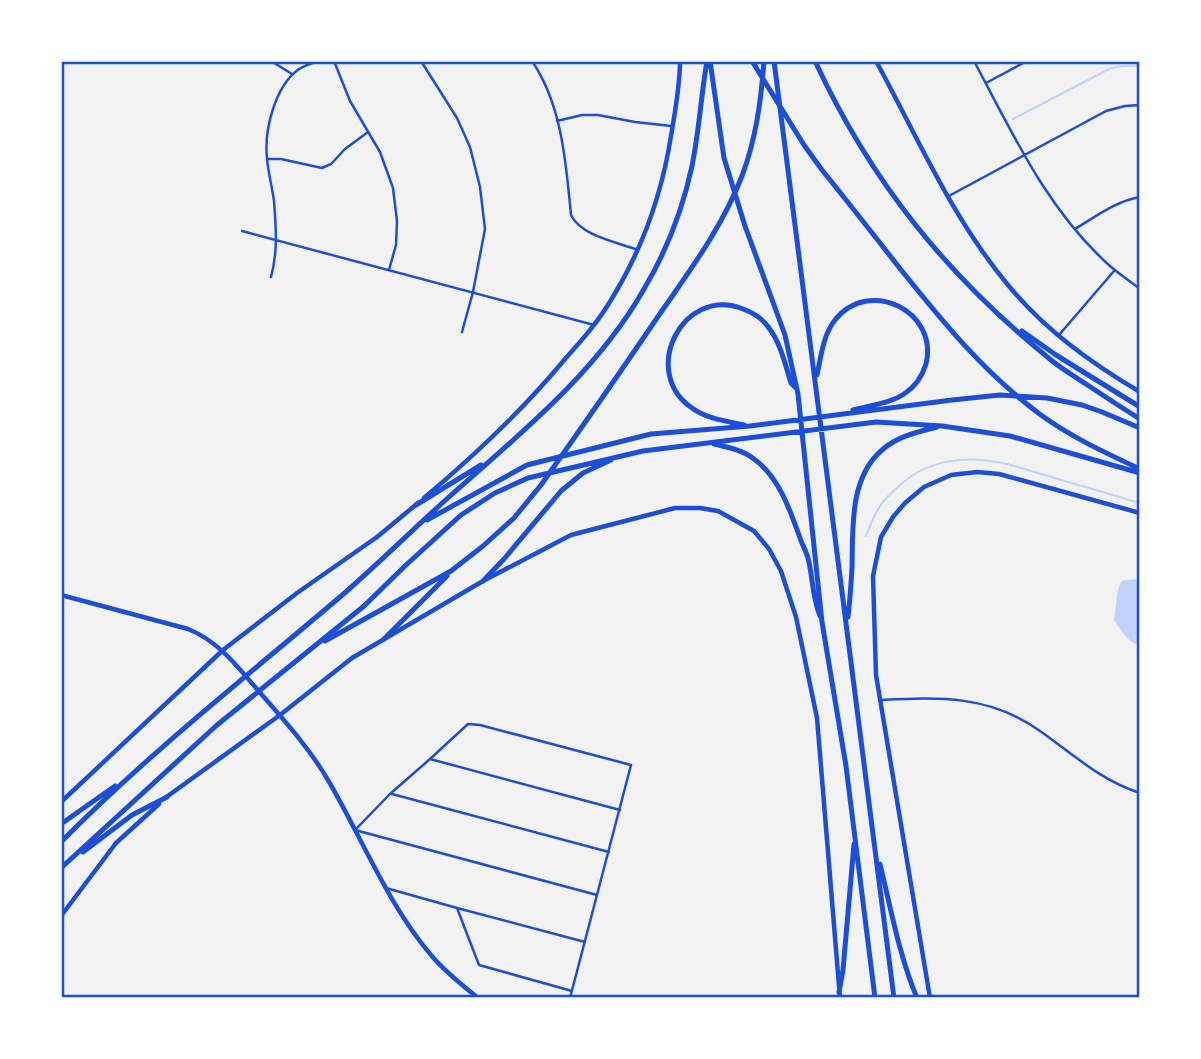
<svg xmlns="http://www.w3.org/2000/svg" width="1201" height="1059" font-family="'Zilla Slab',serif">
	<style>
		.water { fill: #bfd3fe }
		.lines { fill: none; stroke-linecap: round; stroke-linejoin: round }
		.stream { stroke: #bfd3fe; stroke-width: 2 }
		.minor { stroke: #1d4ed8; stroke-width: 2.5 }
		.secondary { stroke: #1d4ed8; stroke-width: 4.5 }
		.motorway { stroke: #1d4ed8; stroke-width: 5 }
		.neatline { fill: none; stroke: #1d4ed8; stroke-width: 2.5 }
	</style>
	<rect width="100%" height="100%" fill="#f2f2f2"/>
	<path class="water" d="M1140 579V646C1126 641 1122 631 1114 620L1118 590 1121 582 1125 580Z"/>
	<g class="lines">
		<path class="stream" d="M1013 119 1109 69 1122 66H1140
			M866 536C870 526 874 515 880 506 885 498 892 492 899 486 929 458 969 455 1007 464L1140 503"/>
		<path class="minor" d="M271 61 292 74
			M334 61 350 101 380 152 393 188 397 221 396 245 389 270
			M421 61 457 118 470 147 480 187 485 229 473 292 462 332
			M532 61C562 105 566 163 571 215 581 236 617 242 638 250
			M974 61C1013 134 1047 210 1110 266 1119 274 1130 281 1140 289
			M986 83 1027 61
			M557 121 582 115H598L635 122 671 126
			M267 159H281L322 168 331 164 345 149 368 132
			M947 197 1106 111 1125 106 1140 105
			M1075 229C1095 217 1116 201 1140 197
			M242 231 594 325
			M271 277C278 252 276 227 274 201 272 186 268 172 267 158 264 130 275 86 299 69 305 65 313 63 320 61
			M1059 335 1114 271
			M881 700C940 697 990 695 1040 731 1074 755 1100 780 1140 793
			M430 759 468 724 480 725 631 765 570 998
			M392 794 609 852
			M386 888 457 908 479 965 572 991
			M597 895 355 830 390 794 430 759 620 810
			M457 908 585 942"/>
		<path class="secondary" d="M876 61C918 138 952 218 1008 285 1045 330 1091 363 1140 392
			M424 498C475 455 523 410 565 359 582 340 598 322 611 300 642 250 662 193 671 136 675 112 680 86 680 61
			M61 595 188 629C218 641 236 665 256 688 282 718 308 746 328 780 362 838 387 903 431 955 444 971 462 985 478 998
			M165 798 280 715 352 658 483 581 571 535 675 508H700L718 511 754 531 769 549 781 571 796 617 817 718 840 998
			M61 802 223 650 297 593 377 537 418 503
			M61 916 116 843 159 804
			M930 998 876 675 873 576 881 537 893 517 905 503 924 487 951 475 977 472 999 474 1140 513"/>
		<path class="motorway" d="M710 61 724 158 745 226 785 335 798 394 822 622 846 766 875 998
			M752 61 804 145 822 170C848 202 873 234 898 266 942 321 984 373 1041 415 1071 437 1106 453 1140 469
			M774 61 894 998
			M815 61C871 182 948 277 1051 360 1062 369 1074 376 1086 384 1104 396 1122 408 1140 419
			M1022 331 1056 355 1140 407
			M817 375C821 357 823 335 835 320 869 277 939 311 926 364 922 377 915 387 904 394 889 404 870 405 853 410
			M744 425C726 421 707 419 692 408 639 372 683 285 743 309 754 313 763 319 769 328 781 344 785 364 791 383L796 388
			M714 444C727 447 743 450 754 459 779 477 790 510 800 538 802 544 806 551 808 558 813 577 812 597 820 616
			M416 505 481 465
			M427 520 527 465 651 434 750 426 952 400 1000 395 1047 398 1082 405 1102 412 1140 428
			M483 581 504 559 561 491 583 473 611 460
			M848 617C850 601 851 584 852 568 853 529 849 478 882 450 898 436 918 432 937 427
			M384 639 447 576
			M325 641 451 571 483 546 514 518 541 485C580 430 619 374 657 318 688 273 722 228 742 176 756 139 761 101 764 61
			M61 824 115 786
			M61 842C148 754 246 677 340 597 377 565 412 530 449 497 520 434 597 372 644 289 666 252 683 208 692 166 699 132 701 96 707 61
			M83 852 132 815 167 797
			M880 864C891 909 899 955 917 998
			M61 868 217 725 364 606 406 565 461 515 495 493 528 478 643 451 876 422 942 426 1010 436 1140 473
			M839 992 843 970 854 844"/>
	</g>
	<rect width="1201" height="1059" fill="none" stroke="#ffffff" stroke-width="126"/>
	<rect x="63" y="63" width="1075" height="933" class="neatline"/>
</svg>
